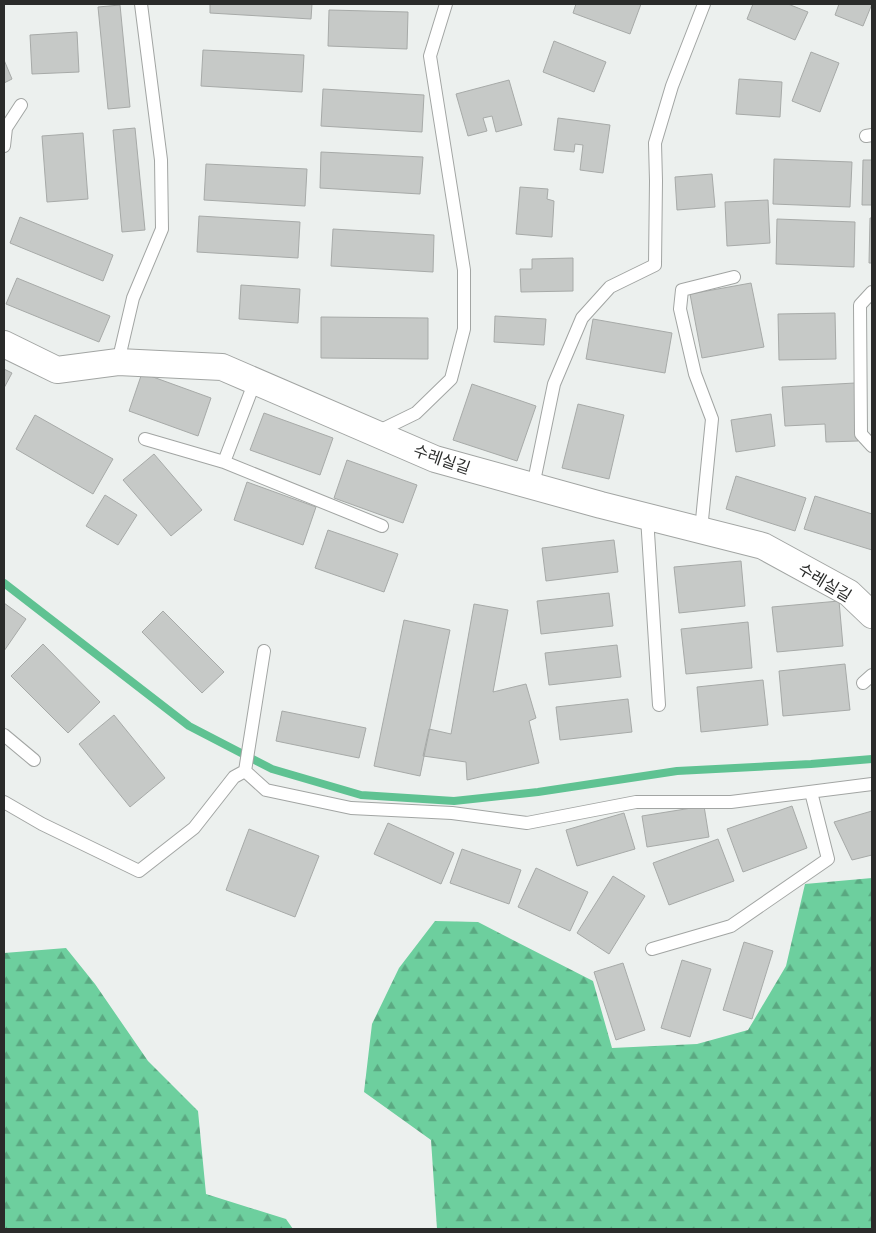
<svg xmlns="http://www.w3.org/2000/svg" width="876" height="1233" font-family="'Playfair Display','Noto Sans KR',serif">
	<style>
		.forest { fill: url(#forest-firs) }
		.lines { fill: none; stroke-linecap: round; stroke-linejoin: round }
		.stream { stroke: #5fc292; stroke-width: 8 }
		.building { fill: #c6c9c7; stroke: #a7aaa8 }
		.lane-casing { stroke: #a2a5a3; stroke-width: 14 }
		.street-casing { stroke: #a2a5a3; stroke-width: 28 }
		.lane { stroke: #fff; stroke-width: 12 }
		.street { stroke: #fff; stroke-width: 26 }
		.labels { text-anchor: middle; stroke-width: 4.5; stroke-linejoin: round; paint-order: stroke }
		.street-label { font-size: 16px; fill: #2a2b2a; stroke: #fff }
	</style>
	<defs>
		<pattern id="forest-firs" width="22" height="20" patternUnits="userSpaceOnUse" patternTransform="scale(1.25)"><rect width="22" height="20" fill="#6dcf9e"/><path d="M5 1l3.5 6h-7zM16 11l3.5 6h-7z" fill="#5aa881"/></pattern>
	</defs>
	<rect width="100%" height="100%" fill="#ecf0ee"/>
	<path class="forest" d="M872 878V1229H437L431 1140 364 1092 372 1024 399 968 435 921 478 922 593 981 612 1048 697 1044 748 1030 786 966 805 884Z
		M66 948 95 984 148 1061 198 1111 206 1194 286 1219 293 1229H4V953Z"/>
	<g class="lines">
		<path class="stream" d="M4 583 189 726 272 769 361 795 454 801 538 792 677 771 811 764 872 759"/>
	</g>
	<path class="building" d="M210 4H312L311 19 210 13Z
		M576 4H641L630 34 573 13Z
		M753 4H788L808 12 795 40 747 19Z
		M839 4H872L863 26 835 15Z
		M120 5 130 107 108 109 98 7Z
		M329 10 408 12 407 49 328 46Z
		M77 32 79 72 32 74 30 35Z
		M554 41 606 62 594 92 543 72Z
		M203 50 304 55 302 92 201 86Z
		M811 52 839 63 820 112 792 101Z
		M4 60 12 79 4 83Z
		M739 79 782 82 780 117 736 114Z
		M509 80 522 125 496 132 492 116 483 118 487 131 468 136 456 94Z
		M323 89 424 95 422 132 321 126Z
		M558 118 610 125 603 173 580 170 583 145 575 144 574 152 554 150Z
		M135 128 145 230 122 232 113 130Z
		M83 133 88 199 47 202 42 136Z
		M321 152 423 157 420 194 320 188Z
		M774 159 852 162 850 207 773 204Z
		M863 160H872V205H862Z
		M206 164 307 169 305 206 204 200Z
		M712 174 715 207 677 210 675 177Z
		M520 187 548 189 547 199 554 201 552 237 516 234Z
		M768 200 770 243 727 246 725 202Z
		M199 216 300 222 298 258 197 252Z
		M20 217 113 255 103 281 10 243Z
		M870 218H872V263H869Z
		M777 219 855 222 854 267 776 264Z
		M333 229 434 235 433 272 331 266Z
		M573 258V291L521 292 520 269H532V259Z
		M17 278 110 316 99 342 6 304Z
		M751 283 764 347 702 358 690 294Z
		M241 285 300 289 298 323 239 319Z
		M835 313 836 359 779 360 778 314Z
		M495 316 546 319 544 345 494 342Z
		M321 317 428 318V359L321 358Z
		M593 319 672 333 665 373 586 359Z
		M4 369 12 373 4 388Z
		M142 373 211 398 198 436 129 411Z
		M855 383 858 441 826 442 825 424 785 426 782 387Z
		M472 384 536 406 517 461 453 440Z
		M578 404 624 415 609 479 562 468Z
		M264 413 333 438 320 475 250 450Z
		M771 414 775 446 736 452 731 420Z
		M35 415 113 459 93 494 16 449Z
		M154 454 202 510 171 536 123 480Z
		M347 460 417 485 403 523 334 498Z
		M736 476 806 498 795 531 726 509Z
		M247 482 316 507 303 545 234 520Z
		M105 495 137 515 118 545 86 526Z
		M815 496 872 514V550L804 529Z
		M328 530 398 554 384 592 315 568Z
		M614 540 618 572 546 581 542 548Z
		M741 561 745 606 679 613 674 567Z
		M609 593 613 626 541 634 537 601Z
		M839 601 843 646 777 652 772 607Z
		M4 603 26 619 4 651Z
		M474 604 508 610 493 692 526 684 536 718 529 721 539 763 467 780 466 762 423 756 429 729 451 734Z
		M163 611 224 672 202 693 142 632Z
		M404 620 450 630 420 776 374 766Z
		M748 622 752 668 686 674 681 629Z
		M43 644 100 702 68 733 11 676Z
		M617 645 621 677 549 685 545 653Z
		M845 664 850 710 783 716 779 671Z
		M763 680 768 725 701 732 697 687Z
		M628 699 632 732 560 740 556 707Z
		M282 711 366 728 359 758 276 741Z
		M114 715 165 778 130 807 79 744Z
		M704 806 709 837 647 847 642 816Z
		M792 806 807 848 743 872 727 829Z
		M872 811V855L852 860 834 822Z
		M624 813 635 849 577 866 566 830Z
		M388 823 454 853 441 884 374 854Z
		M249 829 319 856 295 917 226 890Z
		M718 839 734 881 669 905 653 863Z
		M462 849 521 870 509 904 450 883Z
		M536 868 588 892 570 931 518 907Z
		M613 876 645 896 609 954 577 933Z
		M744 942 773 951 752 1019 723 1010Z
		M682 960 711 969 690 1037 661 1028Z
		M623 963 645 1030 616 1040 594 972Z"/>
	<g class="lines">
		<g class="lane-casing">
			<path id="lane" d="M866 136 872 135
				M4 146 6 128 21 105
				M872 292 860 305 861 434 872 446
				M118 362 133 298 162 229 161 160 141 4
				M375 433 416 413 451 379 464 329V270L430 56 446 4
				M145 439 224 462 255 381
				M224 462 382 526
				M533 486 554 384 582 318 610 287 655 265 656 181 655 143 672 86 704 4
				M647 517 659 705
				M701 530 712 419 695 374 680 309 682 290 734 277
				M863 683 872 675
				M4 735 34 760
				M245 771 264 651
				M4 802 42 824 139 871 194 828 234 777 245 771 266 790 351 808 452 813 527 823 636 802H731L872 784
				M652 949 731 926 828 859 811 792"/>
		</g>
		<g class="street-casing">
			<path id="street" d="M4 344 57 370 118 362 222 367 435 459 601 505 763 546 849 593 872 615"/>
		</g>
		<use href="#lane" class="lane"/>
		<use href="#street" class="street"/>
	</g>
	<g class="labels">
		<g class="street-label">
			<text transform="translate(442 459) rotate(19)" y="6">수레실길</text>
			<text transform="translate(825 582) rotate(31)" y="6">수레실길</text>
		</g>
	</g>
	<rect width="876" height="1233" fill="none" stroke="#2a2b2a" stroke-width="10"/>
</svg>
